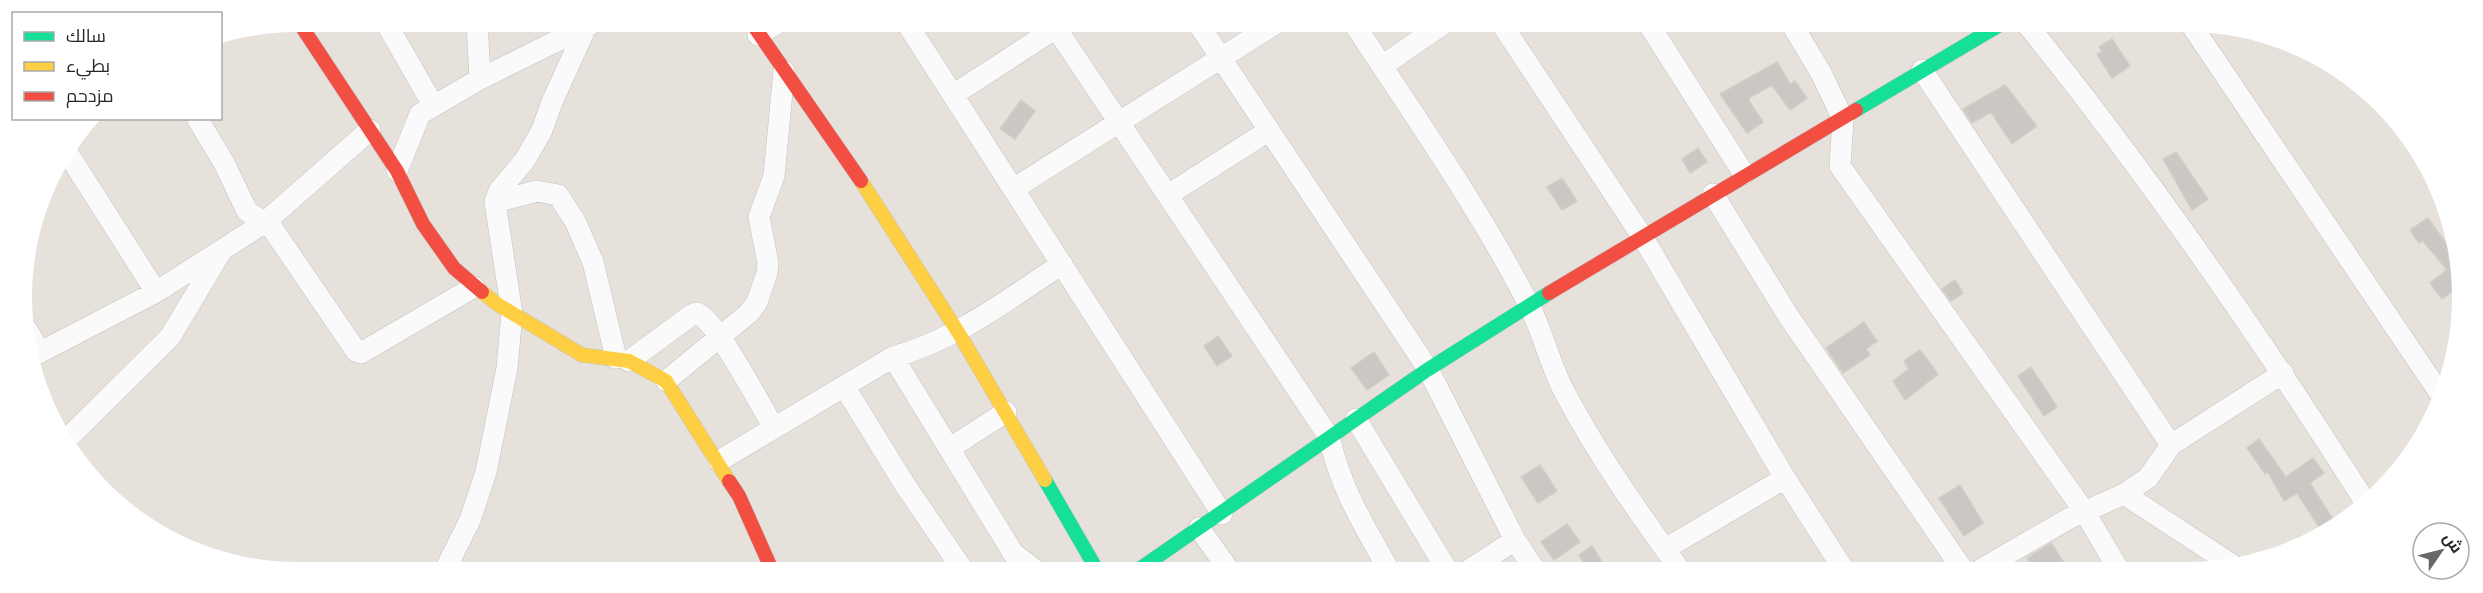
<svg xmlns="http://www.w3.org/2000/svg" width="2483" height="593" font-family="'PT Sans Narrow',Cairo,sans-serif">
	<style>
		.building { fill: #cbc7c3; stroke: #d1cdc7; stroke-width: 1.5 }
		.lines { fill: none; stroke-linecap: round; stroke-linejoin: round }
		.street-casing { stroke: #c3c1c2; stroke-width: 22 }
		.fast-casing { stroke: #c3c1c2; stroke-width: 15 }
		.slow-casing { stroke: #c3c1c2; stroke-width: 15 }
		.jam-casing { stroke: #c3c1c2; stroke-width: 15 }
		.street { stroke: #fbfafa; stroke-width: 21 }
		.fast { stroke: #16e098; stroke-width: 14 }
		.slow { stroke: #ffcf43; stroke-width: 14 }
		.jam { stroke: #f24e42; stroke-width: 14 }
	</style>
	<rect width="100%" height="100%" fill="#e6e1db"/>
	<path class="building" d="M2112 39 2130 66 2112 78 2097 54 2102 52 2099 47Z
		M1777 62 1790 84 1795 81 1807 98 1790 110 1772 85 1749 98V101L1763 122 1747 133 1720 94Z
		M2005 85 2037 126 2012 144 1991 112 1972 123 1963 109Z
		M1021 100 1035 111 1015 139 1000 129Z
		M1698 148 1707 162 1690 173 1682 159Z
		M2176 152 2208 199 2192 210 2163 159Z
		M1562 178 1577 201 1562 210 1547 187Z
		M2428 218 2455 256 2457 288 2442 299 2430 283 2447 270 2423 241 2419 243 2410 230Z
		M1955 280 1963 293 1951 301 1942 289Z
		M1864 322 1877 341 1866 349 1870 355 1843 373 1826 348Z
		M1218 336 1232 356 1217 366 1204 346Z
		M1920 350 1938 374 1905 400 1893 381 1909 369 1904 361Z
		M1374 352 1389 375 1367 390 1351 368Z
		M2031 367 2057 407 2044 416 2018 376Z
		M2259 439 2286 477 2313 458 2324 473 2310 483 2336 524 2323 533 2297 493 2284 501 2268 472 2265 474 2247 448Z
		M1540 465 1557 491 1538 503 1521 477Z
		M1960 485 1983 523 1964 536 1939 498Z
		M1567 524 1580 542 1554 560 1541 542Z
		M2051 543 2069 570H2035L2027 558Z
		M1592 546 1607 570H1588L1579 555Z"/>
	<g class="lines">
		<g class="street-casing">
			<path id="street" d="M385 21 433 105
				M477 21 480 79
				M906 22 1222 514
				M1052 22 1329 437C1342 491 1362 522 1389 570
				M1197 22 1428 369 1515 540 1535 570
				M1353 22C1413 114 1478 206 1528 303 1543 331 1549 363 1564 391 1597 454 1638 512 1680 570
				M1501 23 1642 236 1785 478 1844 570
				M1648 23 1744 174
				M1791 23 1821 73 1843 119 1840 166 2084 511 2119 570
				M2026 23C2149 175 2261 338 2366 503
				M2190 23 2441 395
				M758 35 779 22
				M1382 66 1446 22
				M1922 70 2171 445
				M953 95 1056 28
				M197 118 224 163 247 211 272 228 356 351 361 353 474 287
				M67 152 156 292
				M397 171 420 114 480 79 591 24
				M1013 189 1278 22
				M1713 194 1789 317 1963 570
				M1168 195 1268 131
				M495 202 537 191 558 195 575 221 593 262 616 358
				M27 330 40 352
				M893 357 1013 553 1035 570
				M29 358 156 292 264 223 370 130
				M629 361 690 316 697 313C718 322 760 405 774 428
				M666 381 749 313 757 302 767 273 768 263 759 217 774 176 784 71
				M844 386 905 485 963 570
				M1356 419 1447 570
				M66 440 170 337 219 255
				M950 448 1006 412
				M719 461 893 357C956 340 1008 299 1062 264
				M2124 494 2234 566
				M1199 528 1229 570
				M1665 549 1785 478
				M445 570 470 520 486 472 507 368 512 313 495 202 499 191 525 160 542 130 552 102 587 25 585 21
				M1469 570 1515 540
				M1980 570 2068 519 2124 494 2148 478 2171 445 2283 373"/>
		</g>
		<g class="fast-casing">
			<path id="fast" d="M1856 110 2003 23
				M1045 480 1097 570
				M1138 570 1427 370 1549 293"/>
		</g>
		<g class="slow-casing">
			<path id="slow" d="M861 181 958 332 1045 480
				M482 292 497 304 582 355 629 361 666 381 729 481"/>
		</g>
		<g class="jam-casing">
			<path id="jam" d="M298 21 397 171 423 224 454 268 482 292
				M751 22 861 181
				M1549 293 1856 110
				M729 481 739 496 772 570"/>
		</g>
		<use href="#street" class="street"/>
		<use href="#fast" class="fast"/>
		<use href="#slow" class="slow"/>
		<use href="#jam" class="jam"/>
	</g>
	<path d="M0 0H2483V593H0ZM297 32H2187A265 265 0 0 1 2452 297V297A265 265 0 0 1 2187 562H297A265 265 0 0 1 32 297V297A265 265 0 0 1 297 32Z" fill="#fff" fill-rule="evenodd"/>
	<rect x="12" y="12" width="210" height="108" fill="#ffffff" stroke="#a9a9a9" stroke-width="1.5"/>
	<rect x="24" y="32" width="30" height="9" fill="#16e098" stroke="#a9a9a9" stroke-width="1.5"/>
	<text x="66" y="42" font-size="18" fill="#272727">سالك</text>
	<rect x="24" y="62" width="30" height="9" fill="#ffcf43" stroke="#a9a9a9" stroke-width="1.5"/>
	<text x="66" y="72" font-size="18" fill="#272727">بطيء</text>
	<rect x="24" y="92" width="30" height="9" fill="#f24e42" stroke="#a9a9a9" stroke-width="1.5"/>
	<text x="66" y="102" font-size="18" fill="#272727">مزدحم</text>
	<g transform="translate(2441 551) rotate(55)"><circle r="28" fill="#ffffff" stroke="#a9a9a9" stroke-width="1.5"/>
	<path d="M0-4.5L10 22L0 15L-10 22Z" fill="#6a6866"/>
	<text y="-9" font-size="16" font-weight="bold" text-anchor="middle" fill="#272727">ش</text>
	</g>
</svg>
